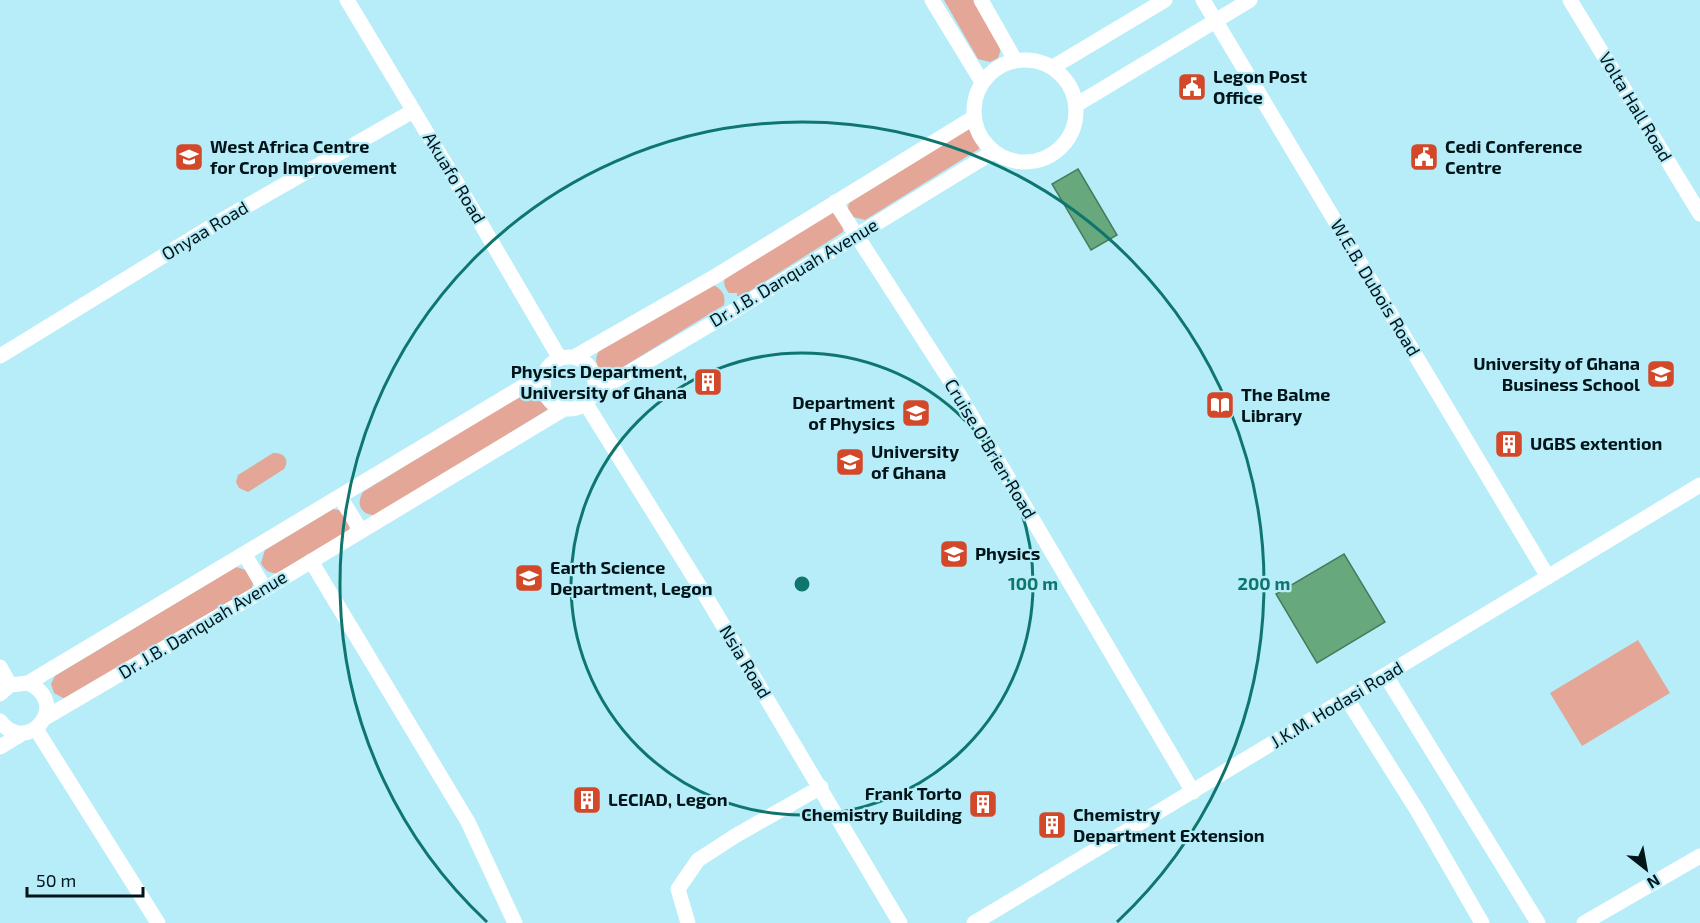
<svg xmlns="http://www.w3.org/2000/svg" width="1700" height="923" font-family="'Exo 2',sans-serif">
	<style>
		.green { fill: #e3a697 }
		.water { fill: #67a97d; stroke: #487c5f; stroke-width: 1.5 }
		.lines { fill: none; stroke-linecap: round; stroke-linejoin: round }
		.minor { stroke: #fff; stroke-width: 15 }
		.ring { fill: none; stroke: #0f766e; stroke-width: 3 }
		.labels { text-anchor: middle; stroke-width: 4.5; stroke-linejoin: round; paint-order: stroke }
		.poi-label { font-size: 18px; font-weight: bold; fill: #011419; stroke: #b6edf9; text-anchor: start }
		.street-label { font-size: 18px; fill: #011419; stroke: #b6edf9 }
		.centre { fill: #0f766e; stroke: #b6edf9; stroke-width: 3 }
		.ring-label { font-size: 18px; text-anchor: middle; font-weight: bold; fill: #0f766e; stroke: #b6edf9; stroke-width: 4.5; stroke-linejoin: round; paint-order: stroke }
	</style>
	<rect width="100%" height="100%" fill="#b6edf9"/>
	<path class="green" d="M944 0H975L1001 49 998 58 990 62 978 59Z
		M968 129C977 133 981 139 979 149L865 220 853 217 848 210 849 201Z
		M832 212C839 216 844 225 843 232L742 296H737V293H729C725 288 723 284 725 277Z
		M713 285C722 289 726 295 724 305L613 373C599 374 592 363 599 351Z
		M530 389C542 390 549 398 547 410L377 515C362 516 355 505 363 492Z
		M273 453C284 452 290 460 284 469L248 492 239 488 236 482 238 475Z
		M333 509 343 511 350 524 349 530 279 573C270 574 265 571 261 563L265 550Z
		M236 567 246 570 253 583 252 588 65 699 54 693 51 684 55 676Z
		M1638 640 1670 693 1582 746 1550 693Z"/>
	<path class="water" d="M1078 169 1117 235 1091 250 1052 184Z
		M1344 554 1385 622 1317 663 1276 594Z"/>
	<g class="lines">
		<path class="minor" d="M347 0 463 193 559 357
			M932 0 982 82
			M981 0 1015 60
			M1203 0 1548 577
			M1570 0 1700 214
			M974 111a51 51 0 1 1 102 0a51 51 0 1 1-102 0Z
			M1053 67 1165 0
			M1076 105 1250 0
			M835 202 960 396 1193 792
			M0 356 217 223 413 111
			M543 383a26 26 0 1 1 52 0a26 26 0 1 1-52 0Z
			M574 357 714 277 973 118
			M594 393 735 310 993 152
			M586 404 705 595 900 923
			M340 497 361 531
			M245 555 265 589
			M311 561 468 822 515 923
			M0 667 10 685
			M1386 676 1538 923
			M28 683 544 374
			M0 694 10 685 28 683C73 704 26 757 0 721
			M1347 699 1417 810 1482 923
			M45 718 265 589 564 409
			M36 729 158 923
			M0 747 23 733
			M688 923 678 889 698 860 735 836 821 787
			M974 923 1700 485
			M1584 923 1700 856"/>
	</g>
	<g class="ring">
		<circle cx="802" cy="584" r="231"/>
		<path d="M487 922A462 462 0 1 1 1117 922"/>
	</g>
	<defs>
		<g id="civic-square" transform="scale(1.5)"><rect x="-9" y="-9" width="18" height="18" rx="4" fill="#d24829" stroke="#b6edf9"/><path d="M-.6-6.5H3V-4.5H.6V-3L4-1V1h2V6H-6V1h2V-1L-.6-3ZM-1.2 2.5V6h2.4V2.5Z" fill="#fff"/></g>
		<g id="school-square" transform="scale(1.5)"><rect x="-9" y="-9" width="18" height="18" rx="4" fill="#d24829" stroke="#b6edf9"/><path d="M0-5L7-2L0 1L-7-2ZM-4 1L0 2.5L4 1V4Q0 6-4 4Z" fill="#fff"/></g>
		<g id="university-square" transform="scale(1.5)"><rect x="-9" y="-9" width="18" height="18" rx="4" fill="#d24829" stroke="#b6edf9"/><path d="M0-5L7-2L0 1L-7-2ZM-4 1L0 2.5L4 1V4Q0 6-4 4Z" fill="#fff"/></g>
		<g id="building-square" transform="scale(1.5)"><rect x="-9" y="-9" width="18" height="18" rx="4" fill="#d24829" stroke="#b6edf9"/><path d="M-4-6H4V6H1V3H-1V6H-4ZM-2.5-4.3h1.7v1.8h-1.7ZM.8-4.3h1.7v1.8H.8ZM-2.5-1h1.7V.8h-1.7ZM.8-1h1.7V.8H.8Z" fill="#fff"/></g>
		<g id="library-square" transform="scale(1.5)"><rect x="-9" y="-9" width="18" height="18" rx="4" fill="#d24829" stroke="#b6edf9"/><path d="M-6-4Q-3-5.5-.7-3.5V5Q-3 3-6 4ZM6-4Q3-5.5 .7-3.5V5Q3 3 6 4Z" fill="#fff"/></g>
	</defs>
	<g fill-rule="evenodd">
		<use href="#civic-square" x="1192" y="87"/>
		<use href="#school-square" x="189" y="157"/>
		<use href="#civic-square" x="1424" y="157"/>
		<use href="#university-square" x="1661" y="374"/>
		<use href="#building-square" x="708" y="382"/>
		<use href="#library-square" x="1220" y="405"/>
		<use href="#university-square" x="916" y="413"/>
		<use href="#building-square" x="1509" y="444"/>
		<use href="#university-square" x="850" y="462"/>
		<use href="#university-square" x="954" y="554"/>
		<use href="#university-square" x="529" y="578"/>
		<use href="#building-square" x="587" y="800"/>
		<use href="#building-square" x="983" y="804"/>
		<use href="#building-square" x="1052" y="825"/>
	</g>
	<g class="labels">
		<g class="poi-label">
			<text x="1213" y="83">Legon Post<tspan x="1213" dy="21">Office</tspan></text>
			<text x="210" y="153">West Africa Centre<tspan x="210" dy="21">for Crop Improvement</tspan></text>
			<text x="1445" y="153">Cedi Conference<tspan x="1445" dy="21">Centre</tspan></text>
			<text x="1640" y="370" text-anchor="end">University of Ghana<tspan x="1640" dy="21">Business School</tspan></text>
			<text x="687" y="378" text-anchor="end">Physics Department,<tspan x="687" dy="21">University of Ghana</tspan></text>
			<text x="1241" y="401">The Balme<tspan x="1241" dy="21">Library</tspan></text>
			<text x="895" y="409" text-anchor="end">Department<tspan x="895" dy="21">of Physics</tspan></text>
			<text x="1530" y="450">UGBS extention</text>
			<text x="871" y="458">University<tspan x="871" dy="21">of Ghana</tspan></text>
			<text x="975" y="560">Physics</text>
			<text x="550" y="574">Earth Science<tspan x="550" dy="21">Department, Legon</tspan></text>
			<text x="962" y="800" text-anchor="end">Frank Torto<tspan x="962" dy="21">Chemistry Building</tspan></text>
			<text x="608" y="806">LECIAD, Legon</text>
			<text x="1073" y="821">Chemistry<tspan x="1073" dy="21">Department Extension</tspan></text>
		</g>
		<g class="street-label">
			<text transform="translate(1635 107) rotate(59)" y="6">Volta Hall Road</text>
			<text transform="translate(454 178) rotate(59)" y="6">Akuafo Road</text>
			<text transform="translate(205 231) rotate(-31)" y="6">Onyaa Road</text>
			<text transform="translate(794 273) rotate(-31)" y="6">Dr. J.B. Danquah Avenue</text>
			<text transform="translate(1375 288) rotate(59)" y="6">W.E.B. Dubois Road</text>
			<text transform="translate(990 449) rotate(59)" y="6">Cruise O'Brien Road</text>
			<text transform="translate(203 625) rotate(-31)" y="6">Dr. J.B. Danquah Avenue</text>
			<text transform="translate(745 662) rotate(59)" y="6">Nsia Road</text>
			<text transform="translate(1337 705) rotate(-31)" y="6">J.K.M. Hodasi Road</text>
		</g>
	</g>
	<circle cx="802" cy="584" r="9" class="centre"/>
	<g class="ring-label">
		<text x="1033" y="590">100 m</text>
		<text x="1264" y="590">200 m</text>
	</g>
	<g transform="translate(1646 869) rotate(149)" stroke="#b6edf9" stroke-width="4.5" paint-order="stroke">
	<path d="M0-4.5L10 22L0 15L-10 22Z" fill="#011419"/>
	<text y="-9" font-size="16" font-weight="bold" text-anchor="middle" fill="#011419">N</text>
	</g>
	<path d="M27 887v9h116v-9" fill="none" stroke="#011419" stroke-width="3"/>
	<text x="36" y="887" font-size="18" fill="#011419" stroke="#b6edf9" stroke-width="4.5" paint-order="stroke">50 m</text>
</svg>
